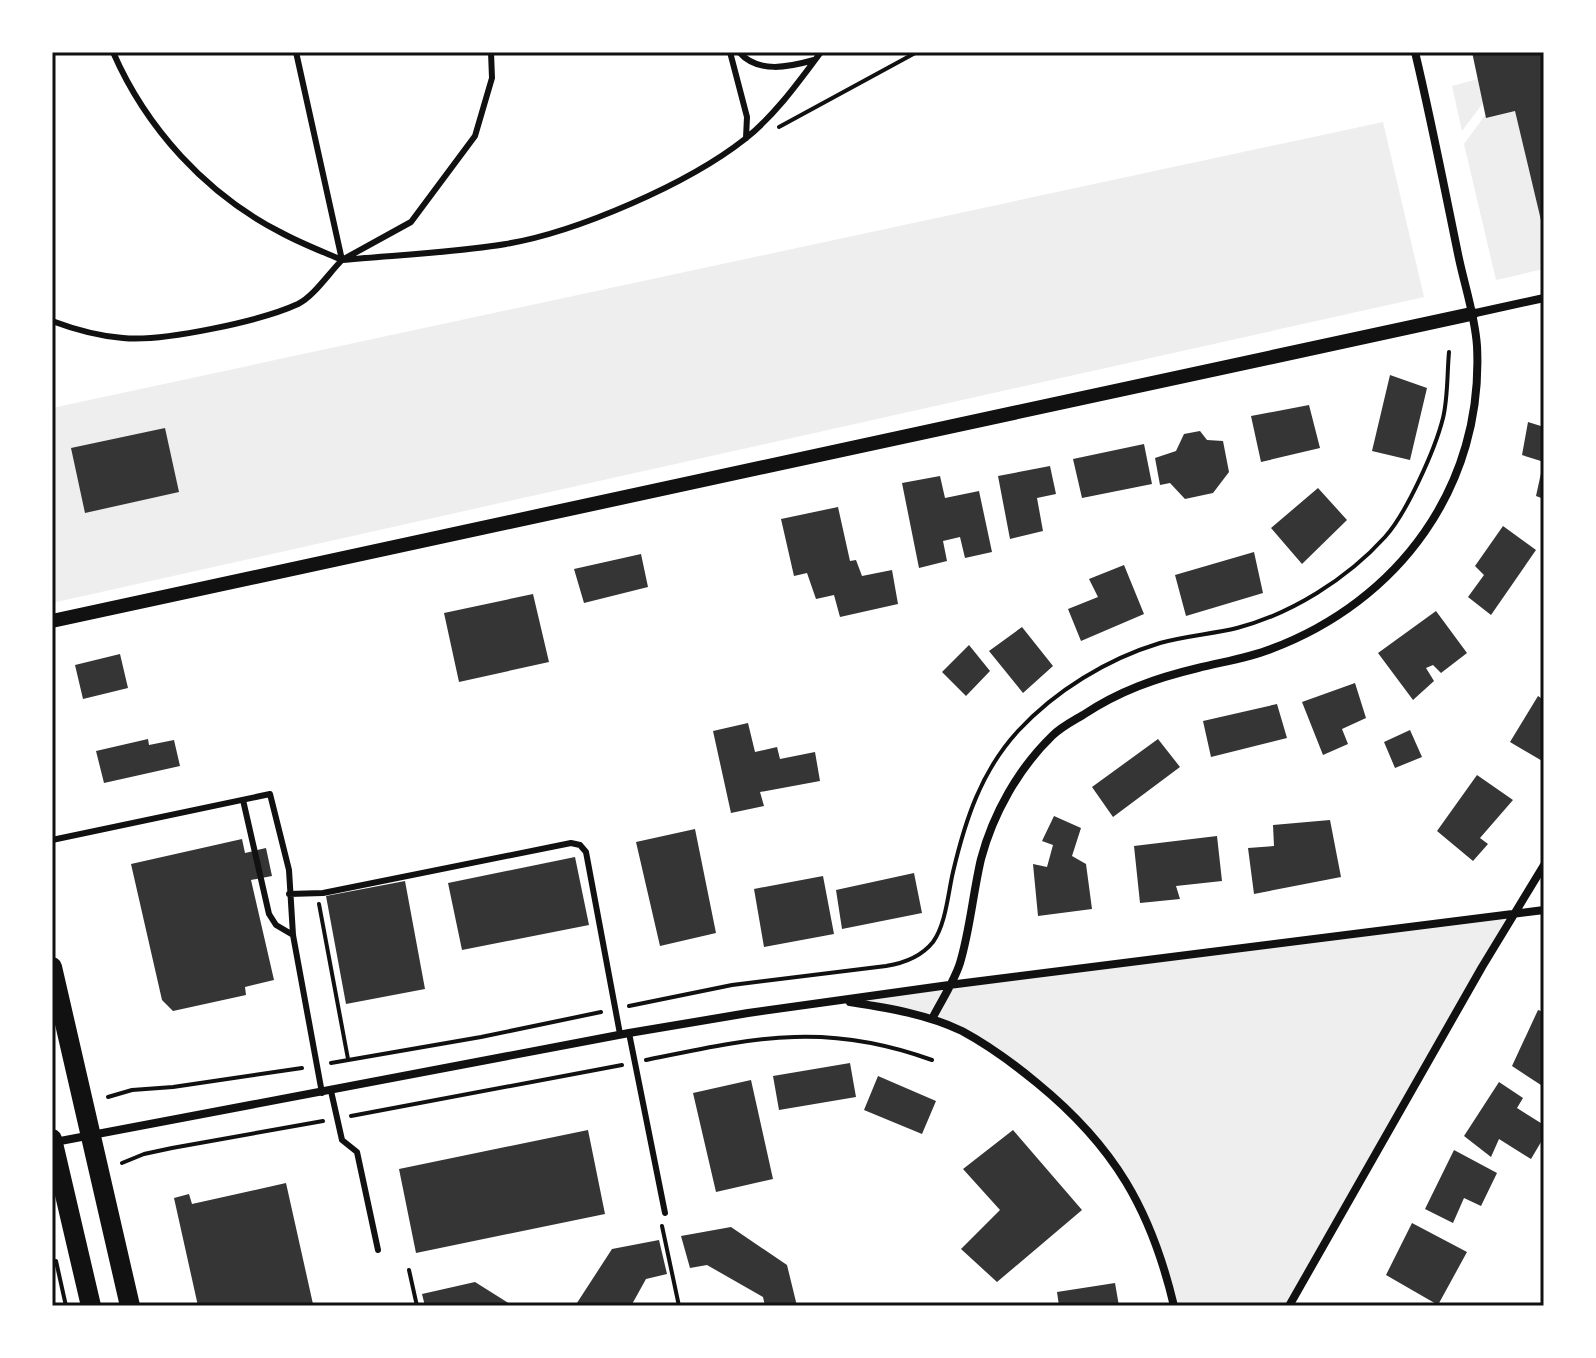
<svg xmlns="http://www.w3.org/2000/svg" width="1596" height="1358" font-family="'Source Serif 4',serif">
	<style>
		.green { fill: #eee }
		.building { fill: #353535 }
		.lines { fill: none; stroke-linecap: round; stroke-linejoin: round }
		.path { stroke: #111; stroke-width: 4 }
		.service { stroke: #111; stroke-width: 6 }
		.minor { stroke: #111; stroke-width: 8 }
		.tertiary { stroke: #111; stroke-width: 14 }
		.primary { stroke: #111; stroke-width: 20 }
		.neatline { fill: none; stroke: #111; stroke-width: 3 }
	</style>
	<rect width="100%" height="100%" fill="#fff"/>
	<path class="green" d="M1478 79 1483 103 1462 131 1452 86Z
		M1515 111 1544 232V269L1496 280 1464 144 1486 114 1487 118Z
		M1383 122 1424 297 52 603V408Z
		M1516 913 1289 1306H1174L1143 1212 1089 1132 989 1048 932 1019 843 1000Z"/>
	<path class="building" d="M1472 52H1544V233L1515 111 1486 118Z
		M1390 375 1427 388 1410 460 1372 451Z
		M1309 405 1320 448 1261 462 1251 416Z
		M1528 422 1544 427V462L1522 455Z
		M165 428 179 492 85 513 71 448Z
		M1200 431 1207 440 1223 441 1229 472 1213 493 1185 499 1170 483 1160 485 1155 458 1176 451 1184 434Z
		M1144 444 1152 484 1082 498 1073 459Z
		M1543 464H1544V499L1536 496Z
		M1050 466 1056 494 1037 498 1043 531 1010 539 998 476Z
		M940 476 945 498 979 491 992 552 965 558 960 537 943 541 947 561 919 568 902 483Z
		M1318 488 1347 520 1302 564 1271 528Z
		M838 507 850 561 856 560 862 576 892 570 898 604 840 617 834 595 816 599 807 573 794 576 781 519Z
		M1503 526 1536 550 1491 615 1468 597 1484 575 1475 566Z
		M1254 552 1263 593 1186 616 1175 575Z
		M641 554 648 587 584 603 574 569Z
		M1124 565 1144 614 1081 641 1068 609 1098 597 1089 579Z
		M533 594 549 662 459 682 444 613Z
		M1436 611 1467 653 1441 673 1433 665 1426 668 1434 681 1413 700 1378 653Z
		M1022 627 1053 666 1023 693 989 651Z
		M969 645 990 671 966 696 942 672Z
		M120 654 128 688 83 699 75 665Z
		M1355 683 1366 718 1342 729 1348 744 1323 755 1302 702Z
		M1538 696 1544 700V762L1510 742Z
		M1277 704 1287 738 1211 757 1203 721Z
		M748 723 755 752 777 747 780 759 815 752 820 781 760 792 764 806 731 813 713 731Z
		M1410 730 1422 757 1395 768 1384 742Z
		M148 739 149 745 174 740 180 766 104 783 96 751Z
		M1158 739 1180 767 1113 817 1092 787Z
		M1477 775 1513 800 1480 838 1488 844 1473 861 1437 831Z
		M1054 816 1081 828 1072 856 1086 864 1092 909 1038 916 1033 864 1047 867 1053 845 1042 841Z
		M1330 820 1341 877 1254 894 1248 848 1274 846 1273 825Z
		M695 829 716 933 660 946 636 842Z
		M1217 836 1222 881 1176 886 1180 899 1140 903 1134 846Z
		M242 839 245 853 266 848 272 876 251 880 274 980 245 987 246 995 173 1011 162 1000 131 864Z
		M575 857 589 925 462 950 448 883Z
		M914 873 922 913 842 929 836 890Z
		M823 876 834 934 764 947 754 889Z
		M405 881 425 989 346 1004 326 896Z
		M1538 1010 1544 1012V1087L1512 1066Z
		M850 1063 856 1097 779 1110 773 1076Z
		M878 1076 936 1101 922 1134 864 1110Z
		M751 1080 773 1179 716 1192 693 1093Z
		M1499 1082 1523 1098 1517 1108 1544 1125V1137L1531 1159 1499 1139 1491 1157 1464 1136Z
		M588 1130 605 1214 416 1253 399 1169Z
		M1013 1130 1082 1210 997 1282 961 1249 1000 1210 963 1169Z
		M1454 1150 1497 1173 1481 1206 1464 1198 1453 1223 1425 1209Z
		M286 1183 313 1304 198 1306 174 1198 189 1194 192 1204Z
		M1412 1223 1467 1252 1438 1305 1386 1275Z
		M731 1227 787 1265 797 1306H765L763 1297 707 1265 690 1268 681 1236Z
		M659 1240 667 1274 646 1279 631 1306H575L612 1249Z
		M475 1282 513 1306H425L422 1294Z
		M1115 1283 1119 1306H1059L1057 1292Z"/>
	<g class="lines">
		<path class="path" d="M779 127 917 52
			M319 904 348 1059
			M629 1006 732 985 886 966C905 963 921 957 933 942 946 924 948 893 953 872 965 821 981 771 1018 731 1055 691 1107 659 1160 643 1185 636 1212 634 1237 628 1291 614 1347 579 1385 537 1406 514 1435 450 1443 418 1448 398 1447 374 1449 352
			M646 1060C754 1038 824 1021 932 1060
			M331 1063 481 1037 601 1012
			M108 1097 132 1090 173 1087 302 1068
			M351 1116 622 1065
			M122 1163 144 1154 172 1148 323 1121
			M662 1226 679 1306
			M56 1261 66 1306
			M409 1270 417 1306"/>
		<path class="service" d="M113 52C146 128 206 194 280 232 300 243 321 251 342 260L411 222 475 136 492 78 491 52
			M296 52 342 260
			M730 52 747 117 746 138
			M739 52C758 74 789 67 814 60
			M52 321C76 330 97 336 123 338 163 342 261 321 298 304 314 296 329 273 342 260 396 255 452 253 506 244 577 232 688 184 745 139 775 115 798 83 821 52
			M243 800 269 914 276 925 293 935
			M52 840 270 794 289 870 293 935 322 1093
			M289 894 323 893 571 843 580 845 586 852 620 1034
			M629 1033 665 1213
			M331 1091 342 1140 357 1152 378 1250"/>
		<path class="minor" d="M1471 314 1544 298
			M850 1002C888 1008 927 1014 962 1031 988 1045 1014 1064 1037 1083 1114 1146 1151 1209 1174 1306
			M932 1019C941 1001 954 982 960 963 970 930 973 893 981 859 993 814 1018 769 1052 736 1061 727 1073 721 1083 715 1119 691 1156 678 1198 668 1222 662 1248 658 1271 649 1399 601 1484 486 1477 346 1475 315 1464 284 1458 254 1444 186 1431 119 1415 52
			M55 1142 629 1033 748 1013 949 985 1544 910
			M1289 1306 1482 967 1544 865"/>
		<path class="tertiary" d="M52 621 1471 314"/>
		<path class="primary" d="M52 967 130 1306
			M52 1139 91 1306"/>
	</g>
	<rect width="1596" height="1358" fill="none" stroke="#ffffff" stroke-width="108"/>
	<rect x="54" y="54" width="1488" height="1250" class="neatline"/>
</svg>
